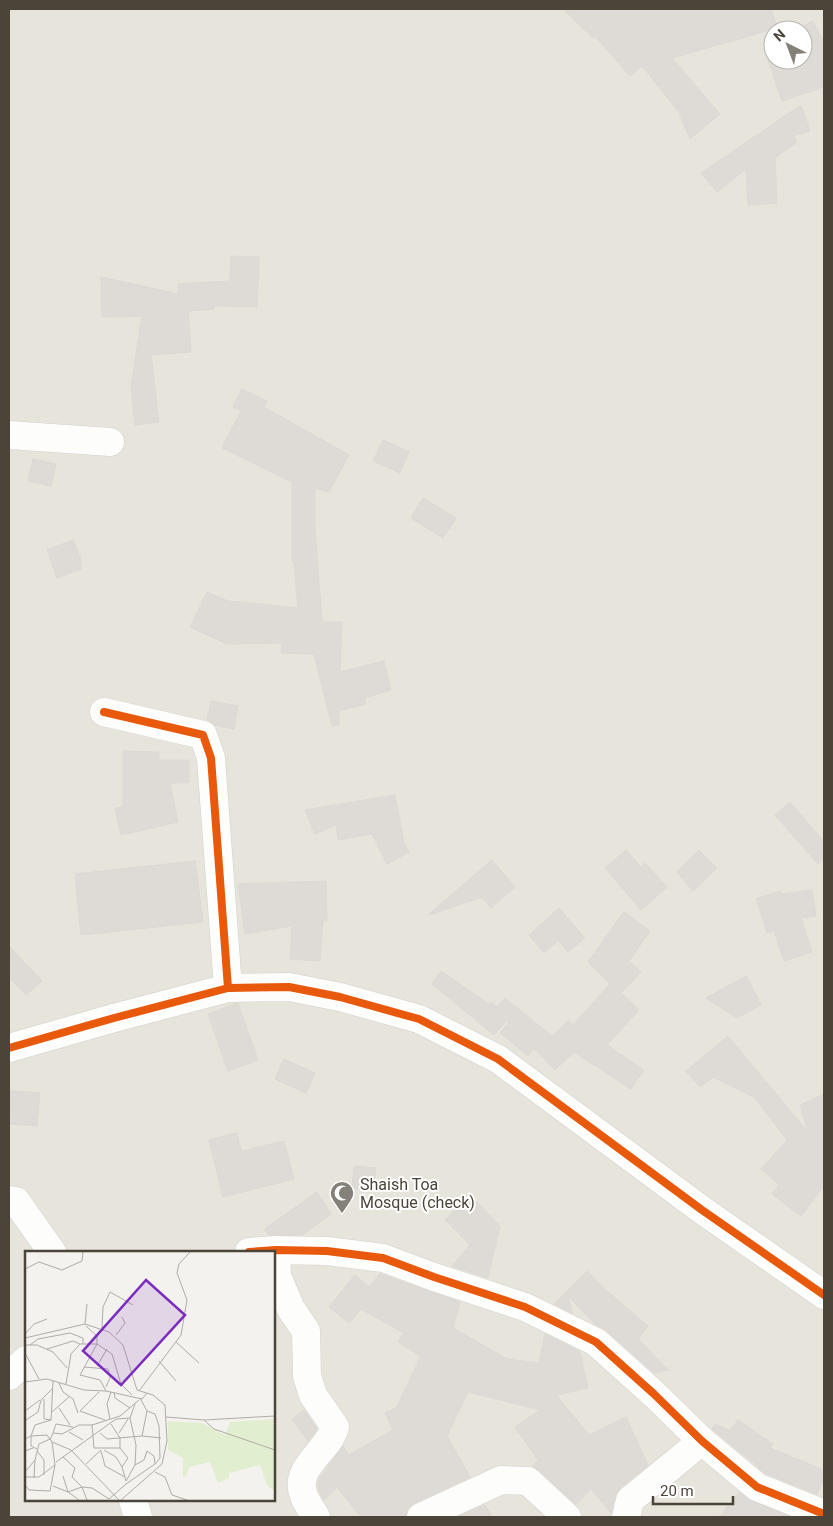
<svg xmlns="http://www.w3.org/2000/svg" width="833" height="1526" font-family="Roboto,sans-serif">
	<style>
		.residential { fill: #e7e4dc; fill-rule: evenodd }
		.building { fill: #dedbd6; stroke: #dcd9d4 }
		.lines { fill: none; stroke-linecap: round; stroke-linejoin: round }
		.minor-casing { stroke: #d2d0cb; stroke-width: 29 }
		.tertiary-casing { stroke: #d2d0cb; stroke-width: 29 }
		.minor { stroke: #fdfdfc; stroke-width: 28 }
		.tertiary { stroke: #fdfdfc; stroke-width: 28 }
		.cycleway-casing { stroke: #fff; stroke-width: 11 }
		.cycleway { stroke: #e8590c; stroke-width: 8 }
		.labels { text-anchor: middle; stroke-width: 4; stroke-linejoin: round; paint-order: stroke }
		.poi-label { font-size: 16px; fill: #4b4439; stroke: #fff; text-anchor: start }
		.inset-road { fill: none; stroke: #b0aca6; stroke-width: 1 }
		.view { fill: #7b2cbf; fill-opacity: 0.15; stroke: #7b2cbf; stroke-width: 2.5 }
		.inset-edge { fill: none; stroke: #4b4439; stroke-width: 2.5 }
	</style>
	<rect width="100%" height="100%" fill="#f4f2ee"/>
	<path class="residential" d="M9 9H824V1517H9ZM773 30H803V60H773ZM26 1252H274V1500H26Z"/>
	<path class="building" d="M563 9H771L777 28 672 58 720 114 690 139 679 112 642 66 630 76 595 36 593 38Z
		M813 21 824 43V87L782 101 766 54 773 49V60H803V30H796Z
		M801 105 810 131 793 136 797 142 775 158 777 203 748 205 746 169 717 192 701 173Z
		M231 256 259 257 257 307 214 306V309L188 311 191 352 151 355 159 422 135 425 131 386 142 316 102 317 101 277 178 294V284L230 281Z
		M242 389 267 401 264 407 349 455 329 492 315 488V530L322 622H342L340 672 384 661 391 690 364 698 366 704 339 711V725L332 726 314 654 281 653 282 643 227 644 190 627 207 592 230 602V601L298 608 294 562H292V482L222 448 241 411 233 407Z
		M383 440 409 452 400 473 373 461Z
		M33 459 56 464 51 486 28 481Z
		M423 498 456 518 443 538 411 518Z
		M73 540 81 560V569L57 578 47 550Z
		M211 701 238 706 234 729 214 725 207 720Z
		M123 751 159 752V760H189V783H170L178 822 121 835 115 808 123 807Z
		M395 795 404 843 409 852 387 864 372 834 338 840 336 825 315 834 305 810Z
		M790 802 824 842V858L818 864 775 815Z
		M626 850 641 867 645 863 667 887 641 910 605 868Z
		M699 850 717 868 693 891 677 872Z
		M492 860 515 887 491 908 482 897 429 915V914Z
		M195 861 203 922 81 935 75 874Z
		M326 881 327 921H323L320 961 290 959 292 926 245 934 238 884Z
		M812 890 816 916 801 918 812 952 784 961 774 931 767 933 756 899 780 891 781 894Z
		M559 908 585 938 568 952 558 940 544 953 529 935Z
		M624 912 650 931 629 961 641 972 621 993 639 1010 607 1045 644 1070 631 1089 574 1052 555 1070 534 1048 528 1056 500 1033 509 1022 507 1020 494 1035 432 984 441 971 489 1004 491 1002 497 1007 505 998 552 1036 568 1021 573 1025 610 984 588 962Z
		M9 946 42 981 26 995 9 977Z
		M746 976 761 1005 737 1018 706 998Z
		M238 1003 258 1060 228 1071 208 1014Z
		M728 1036 808 1132 800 1105 824 1094V1186L801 1216 772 1194 779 1185 761 1169 787 1140 754 1097 713 1077 700 1087 686 1071Z
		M284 1059 315 1073 306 1093 275 1079Z
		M10 1091 40 1093 37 1126 9 1124Z
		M237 1133 241 1151 284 1141 294 1179 223 1197 209 1140Z
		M354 1166 376 1168 373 1191 352 1188Z
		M317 1192 331 1214 302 1235H269L265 1229Z
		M470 1195 500 1226 488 1278 452 1266 470 1245 445 1220Z
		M587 1271 607 1291 648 1326 638 1339 668 1370 654 1373 606 1330 595 1324 568 1296 572 1313 554 1304Z
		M380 1274 460 1302 453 1328 507 1359 539 1363 545 1334 580 1352 588 1388 556 1395 589 1435 626 1417 648 1465 620 1488 615 1496 611 1513 591 1489 576 1504 539 1470 532 1467 538 1460 515 1427 540 1410 468 1392 447 1436 470 1477 414 1503 408 1508 406 1517H361L337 1487 324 1500 319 1491 318 1481 343 1446 349 1455 393 1430 385 1413 396 1408 421 1356 398 1342 404 1333 361 1309 349 1323 329 1307 355 1275 369 1287Z
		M304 1410 317 1429 308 1441 292 1419Z
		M738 1420 773 1444 770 1448 824 1470V1478L817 1494 765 1473 758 1468 759 1467 712 1429 715 1424 730 1431Z
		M739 1492 751 1501 790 1517H719Z
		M485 1505 492 1517H458Z"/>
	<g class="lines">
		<g class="minor-casing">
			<path id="minor" d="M9 435 110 442
				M104 712 203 735 211 758 228 988
				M9 1200 16 1201 52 1252
				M276 1250 277 1276 291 1309 306 1331 307 1376 313 1395 335 1427C329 1451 292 1468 304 1496 307 1504 312 1510 316 1517
				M249 1252 276 1250 327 1251 383 1258 434 1277 525 1307 596 1342 654 1394 702 1441 757 1487 824 1514
				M9 1376 26 1360
				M133 1500 138 1517
				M421 1517 501 1480 528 1481 567 1517
				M626 1517 630 1500 702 1441"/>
		</g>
		<g class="tertiary-casing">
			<path id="tertiary" d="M9 1048 114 1018 228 988 289 987 340 997 419 1019 498 1059 702 1210 824 1295"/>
		</g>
		<use href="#minor" class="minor"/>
		<use href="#tertiary" class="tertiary"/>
		<g class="cycleway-casing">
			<path id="cycleway" d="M104 712 203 735 211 758 228 988
				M9 1048 114 1018 228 988 289 987 340 997 419 1019 498 1059 702 1210 824 1295
				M249 1252 276 1250 327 1251 383 1258 434 1277 525 1307 596 1342 654 1394 702 1441 757 1487 824 1514"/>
		</g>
		<use href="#cycleway" class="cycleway"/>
	</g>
	<defs>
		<g id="mosque-pin" transform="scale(1.25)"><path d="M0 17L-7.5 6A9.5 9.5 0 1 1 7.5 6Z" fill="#868178" stroke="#fff"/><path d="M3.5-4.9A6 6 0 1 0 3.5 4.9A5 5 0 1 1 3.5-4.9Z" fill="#fff"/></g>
	</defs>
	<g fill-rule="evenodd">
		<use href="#mosque-pin" x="342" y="1193"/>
	</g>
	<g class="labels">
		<g class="poi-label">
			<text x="360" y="1190">Shaish Toa<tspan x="360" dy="18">Mosque (check)</tspan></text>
		</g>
	</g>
	<g transform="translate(25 1251)">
		<rect width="250" height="250" fill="#f4f2ee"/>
		<path d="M250 168V241L242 234 235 214 204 222V227L193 232 185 211 164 216 161 225 158 226V207L143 199V170L178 172 200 184 205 171Z" fill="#e1eecf"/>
		<path class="inset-road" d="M0 18 14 11 37 19 57 10 58 1M60 73 62 53M61 75 72 85V93L87 103 96 133 107 144M77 77 78 56 85 41 108 54M0 83 9 73 22 68M91 84 100 72 97 66M0 87 60 73 84 81 98 94 112 139 128 144 140 154 142 190 137 213 96 249M151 91 174 112M0 94H12L28 101 42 117M5 94 13 88 45 82 58 87V93M22 98 48 90 55 93M0 102 14 128M134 110 151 130M72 115 82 98M59 116 83 118 85 127 81 136M28 130 26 169 10 174 6 185 22 184 27 191 46 199 94 249M0 131 22 128 59 139 81 140 117 148 122 142M34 132 38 141 48 148 53 162M41 133 46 103 55 93H72L55 124 75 129 81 140M114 140 156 84 162 49 152 22 154 13 165 1M74 141 55 160 80 169M89 141 90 147 105 157M19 148V168L26 169M34 157 45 174M0 160 15 149M122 160 117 185 136 187M27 161 45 145M141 166 179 169 250 165M85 168 82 153 86 141M1 169 13 161 16 149 27 138M179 169 189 178 250 199M86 173 95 187V197L103 207 97 216 101 230M67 174 69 197H95M44 181 58 189M28 182 31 173 48 176M75 182 82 188 117 185M94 182 103 168M0 188 6 185V195L12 198M25 189 28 182 37 183 54 174H67L95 165 114 149M79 199 91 206 97 216M12 200 19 209V224M76 200 80 215 100 226M38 206 50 217 47 226 57 236 62 249M0 207V200L8 197M31 211 91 168 105 167M61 213 76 199M110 214 119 209 122 200 129 205 130 213M0 221 10 209 14 193 25 188M130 221 140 226 147 244 162 249M38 225 43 241 54 249M0 226H14L30 214 27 191M9 227 10 209M101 230 110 214 111 194 105 167 110 153M0 234 4 239 25 240 30 214M28 235 43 241 57 236 67 237 84 248 101 233 130 213 135 207 134 175 130 163 122 160 115 147"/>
		<path class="view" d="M121 29 160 64 96 134 58 100Z"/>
		<rect width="250" height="250" class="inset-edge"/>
	</g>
	<rect width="833" height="1526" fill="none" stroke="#4b4439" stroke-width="20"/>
	<g transform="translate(788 45) rotate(318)"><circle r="24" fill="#ffffff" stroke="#b7b4b0"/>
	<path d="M0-4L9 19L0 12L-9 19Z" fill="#868178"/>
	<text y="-8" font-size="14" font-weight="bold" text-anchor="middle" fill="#4b4439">N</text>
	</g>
	<path d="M653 1496v8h80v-8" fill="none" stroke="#4b4439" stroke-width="2.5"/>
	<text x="660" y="1496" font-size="15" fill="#4b4439" stroke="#ffffff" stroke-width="4" paint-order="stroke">20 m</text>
</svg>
